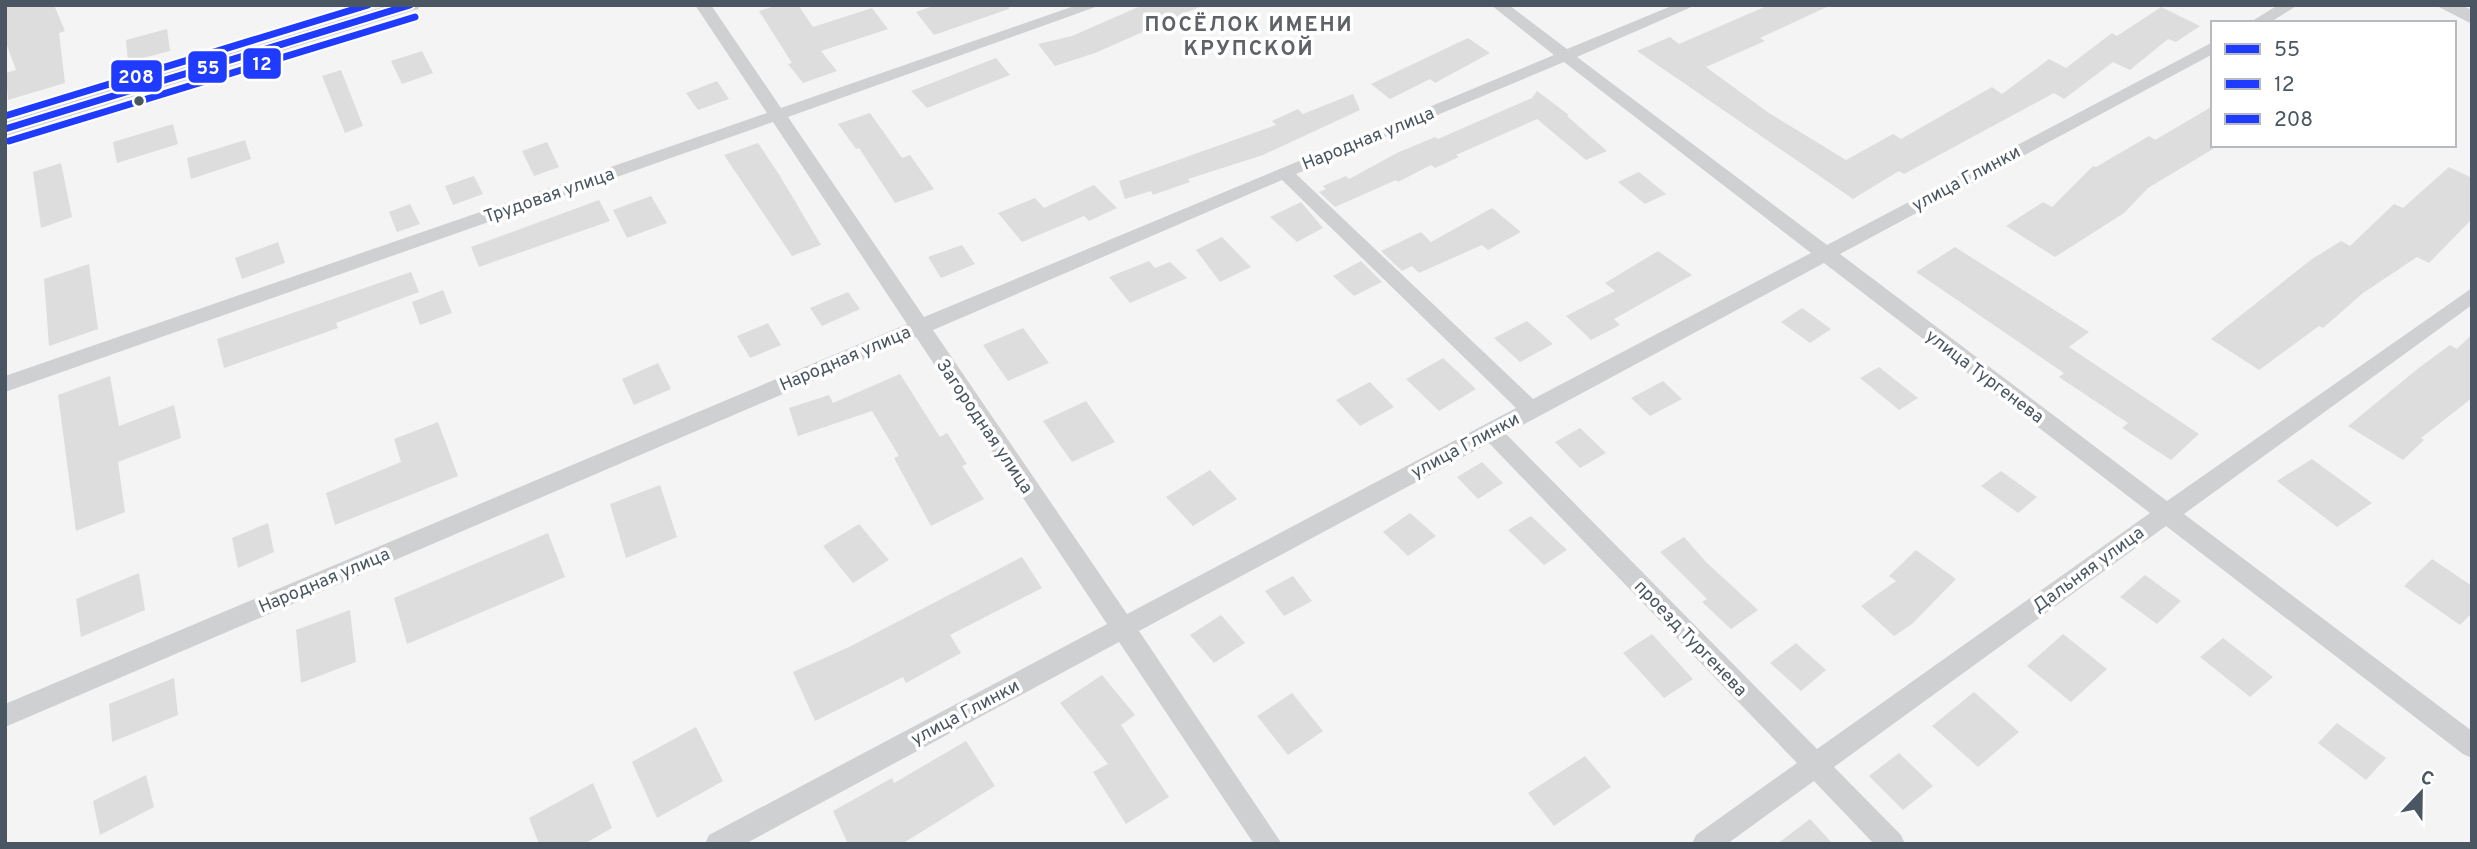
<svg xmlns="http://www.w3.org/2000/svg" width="2477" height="849" font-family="Overpass,sans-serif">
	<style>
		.building { fill: #ddddde }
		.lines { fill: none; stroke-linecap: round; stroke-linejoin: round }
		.minor { fill: #ced0d2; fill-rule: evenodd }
		.tertiary { fill: #ced0d2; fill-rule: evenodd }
		.bus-1-casing { stroke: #fff; stroke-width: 11 }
		.bus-2-casing { stroke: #fff; stroke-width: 11 }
		.bus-3-casing { stroke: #fff; stroke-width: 11 }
		.bus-1 { stroke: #1f3bff; stroke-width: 7 }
		.bus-2 { stroke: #1f3bff; stroke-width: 7 }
		.bus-3 { stroke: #1f3bff; stroke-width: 7 }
		.bus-dot { fill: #4a5661; stroke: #fff; stroke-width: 2.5 }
		.labels { text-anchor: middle; stroke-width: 7; stroke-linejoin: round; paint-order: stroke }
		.street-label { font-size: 18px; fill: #4a5661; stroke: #fff }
		.far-district-label { font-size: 21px; font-weight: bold; letter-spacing: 2px; fill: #5f6368; stroke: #fff }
		.line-badge { stroke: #fff; stroke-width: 2.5 }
		.badge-label { font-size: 19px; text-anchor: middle; font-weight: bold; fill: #fff }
	</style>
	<rect width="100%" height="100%" fill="#f4f4f4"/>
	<path class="building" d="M5 5H54L65 31 59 33 65 83 8 100 6 73 16 70 5 40Z
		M779 5H798L813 27 872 8 888 29 821 51 837 71 803 83 788 64 792 63 759 11Z
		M936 5H1009V9L934 35 916 12Z
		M1143 5H1204L1095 53 1055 66 1038 44 1072 36Z
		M1769 5H1831L1760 38 1765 41 1706 67 1769 113 1846 160 1893 134 1901 139 1992 87 2002 94 2049 59 2066 68 2112 33 2117 36 2161 7 2200 26 2176 42 2168 39 2130 70 2113 62 2064 99 2054 93 1904 174 1899 171 1853 199 1637 51 1670 37 1679 44Z
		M167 29 170 51 128 62 126 40Z
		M1468 38 1490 53 1435 83 1430 79 1390 99 1371 84Z
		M422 51 433 73 402 84 391 61Z
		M996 58 1010 75 927 108 911 91Z
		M341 70 363 126 345 133 322 76Z
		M717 81 729 99 698 110 686 93Z
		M1537 91 1569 115 1567 116 1607 151 1586 160 1537 119 1456 155 1459 157 1435 168 1431 165 1398 182 1396 180 1335 207 1319 192 1326 189 1323 186 1346 176 1349 179 1397 153 1435 137 1438 139 1532 98Z
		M1353 94 1360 110 1263 155 1188 179 1190 182 1153 195 1151 191 1125 199 1119 181 1276 125 1272 121 1298 109 1303 114Z
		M2213 106V149L2148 188 2124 213 2055 257 2006 226 2043 202 2052 207 2093 166 2096 167 2149 136 2155 140Z
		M870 113 902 158 910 155 934 189 895 203 859 148 856 149 838 124Z
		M173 124 178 144 117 163 113 142Z
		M245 140 251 159 191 179 187 158Z
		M547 142 559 167 534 176 522 151Z
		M758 143 780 176 821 245 792 256 724 155Z
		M61 163 72 217 41 228 33 172Z
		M2449 167 2472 178V219L2429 263 2417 257 2363 293 2323 328 2319 326 2259 370 2211 339 2312 259 2341 241 2350 246 2394 204 2403 208Z
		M1639 172 1666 194 1645 204 1618 182Z
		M474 176 483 194 453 205 445 186Z
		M1094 185 1117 208 1089 221 1084 216 1022 242 998 213 1035 198 1044 208Z
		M651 196 667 223 627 238 613 210Z
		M599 200 610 221 479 267 471 247Z
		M1301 202 1323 228 1297 242 1270 217Z
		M410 204 420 224 397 232 389 212Z
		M1492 208 1521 232 1488 250 1482 245 1419 273 1412 266 1402 271 1381 251 1421 232 1431 242Z
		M1222 237 1251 267 1220 282 1196 250Z
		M278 242 285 263 242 279 235 258Z
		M962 245 975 264 941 278 928 257Z
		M1955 247 2089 332 2069 347 2199 434 2171 460 2122 428 2128 423 2059 377 2064 373 1916 272Z
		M1658 251 1692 275 1614 319 1620 325 1591 340 1566 316 1615 291 1605 283Z
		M1149 261 1155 268 1170 262 1187 278 1130 303 1109 277Z
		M1361 261 1382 282 1354 296 1333 276Z
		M89 264 98 329 49 346 44 279Z
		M411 272 419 292 336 323 338 328 224 368 217 339Z
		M443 290 452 313 420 325 412 302Z
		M848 292 860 309 822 326 810 308Z
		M1802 308 1831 329 1810 343 1781 322Z
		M1527 321 1553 344 1520 362 1494 338Z
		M768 323 781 345 750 358 737 336Z
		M1023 328 1049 363 1008 381 983 345Z
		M2472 334V398L2421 438 2424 440 2403 460 2348 426 2420 367 2450 345 2457 349Z
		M1443 358 1476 389 1439 411 1406 379Z
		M658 363 671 389 634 405 622 379Z
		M1879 367 1918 398 1899 410 1860 378Z
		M900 374 940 437 947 433 967 464 962 466 984 499 931 526 894 458 899 456 872 411 798 436 789 408 829 395 833 403Z
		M110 376 119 426 174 405 181 438 118 462 125 512 76 531 58 395Z
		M1663 381 1682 399 1650 416 1631 398Z
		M1370 382 1394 407 1360 426 1336 400Z
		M1086 401 1115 442 1072 462 1043 421Z
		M438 422 458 476 335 525 326 493 401 462 394 439Z
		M1580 428 1606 453 1580 468 1555 442Z
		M2312 459 2372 503 2337 527 2277 481Z
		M1482 462 1503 483 1478 499 1457 477Z
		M1210 470 1237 499 1193 526 1166 497Z
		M2001 471 2037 497 2018 513 1981 486Z
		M660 485 677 537 626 558 610 504Z
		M1410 513 1436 536 1408 556 1383 532Z
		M1531 516 1567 550 1544 565 1508 530Z
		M268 523 274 552 238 568 232 538Z
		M859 524 889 560 853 583 823 546Z
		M548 533 565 577 407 644 394 598Z
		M1684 537 1706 562 1758 610 1731 629 1702 602 1707 599 1660 552Z
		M1916 550 1956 579 1912 624 1894 636 1861 606 1896 581 1889 576Z
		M1022 557 1042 588 950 635 961 653 906 683 903 677 815 721 793 672 849 647Z
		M2432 559 2472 586V613L2460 625 2404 586Z
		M139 573 145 610 81 637 76 599Z
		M2145 575 2181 601 2157 624 2120 597Z
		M1293 576 1312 601 1284 616 1265 591Z
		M350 610 356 662 301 683 296 630Z
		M1221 615 1245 643 1214 663 1190 635Z
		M1652 634 1693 679 1664 698 1623 653Z
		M2063 634 2107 669 2071 702 2027 666Z
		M2223 638 2273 677 2250 697 2200 657Z
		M1796 643 1826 670 1801 691 1770 663Z
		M1102 675 1135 715 1121 725 1169 797 1126 824 1093 772 1108 764 1060 703Z
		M174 678 178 715 112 742 109 704Z
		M1974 692 2019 732 1978 767 1932 726Z
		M1292 693 1323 731 1288 755 1257 716Z
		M2337 723 2386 758 2366 780 2318 743Z
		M696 727 723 781 657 818 632 762Z
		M966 741 995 786 902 844H848L833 811 892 778 894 783Z
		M1899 753 1933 786 1903 810 1869 776Z
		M1585 756 1611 787 1554 826 1528 793Z
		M146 775 154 807 100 835 93 801Z
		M593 783 612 828 584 844H539L529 818Z
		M1810 819 1833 844H1777Z"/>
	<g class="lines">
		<path class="minor" d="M695 5H711L781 108 1077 5H1101L788 117 924 317 1554 55 1491 5H1509L1567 49 1674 5H1696L1577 57 1827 245 2213 42V54L1840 254 2167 501 2472 288V305L2184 514 2472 731V758L2463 754 2166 526 1834 767 1901 835 1905 844H1874L1814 781 1727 844H1692L1696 835 1797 763 1489 443 1139 631 1282 844H1254L1119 642 745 844H705L709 835 1107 624 916 337 5 727V704L907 324 773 122 5 392V376L767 113ZM1564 62 1811 253 1533 399 1296 174ZM1282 180 1516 408 1127 614 933 330ZM1824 263 2150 513 1817 749 1506 434Z
			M2278 5H2298L2269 23H2249Z"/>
		<path class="tertiary" d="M389 5H421L418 9 5 136V122Z
			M2435 5H2461L2472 10V24Z"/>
		<g class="bus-1-casing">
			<path id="bus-1" d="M5 129 410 5"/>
		</g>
		<g class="bus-2-casing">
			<path id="bus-2" d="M9 141 415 17"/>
		</g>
		<g class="bus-3-casing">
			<path id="bus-3" d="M5 116 368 5"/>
		</g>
		<use href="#bus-1" class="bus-1"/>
		<use href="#bus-2" class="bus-2"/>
		<use href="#bus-3" class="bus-3"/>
	</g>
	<circle class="bus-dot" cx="139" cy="101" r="6"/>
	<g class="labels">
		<g class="street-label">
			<text transform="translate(1368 138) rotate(-22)" y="6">Народная улица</text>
			<text transform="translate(1966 178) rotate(-28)" y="6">улица Глинки</text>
			<text transform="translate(549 195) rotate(-19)" y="6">Трудовая улица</text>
			<text transform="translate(845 358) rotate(-23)" y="6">Народная улица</text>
			<text transform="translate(1985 376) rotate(37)" y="6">улица Тургенева</text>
			<text transform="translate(985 426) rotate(56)" y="6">Загородная улица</text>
			<text transform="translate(1465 445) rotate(-28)" y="6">улица Глинки</text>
			<text transform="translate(2088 569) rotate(-36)" y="6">Дальняя улица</text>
			<text transform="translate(324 580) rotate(-23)" y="6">Народная улица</text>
			<text transform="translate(1691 638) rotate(46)" y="6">проезд Тургенева</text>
			<text transform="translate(965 712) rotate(-28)" y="6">улица Глинки</text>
		</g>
		<g class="far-district-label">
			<text x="1249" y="31">ПОСЁЛОК ИМЕНИ<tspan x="1249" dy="24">КРУПСКОЙ</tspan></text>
		</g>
	</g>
	<g class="line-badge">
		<rect x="242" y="47" width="40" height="33" rx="7" fill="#1f3bff"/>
		<rect x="187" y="50" width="41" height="34" rx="7" fill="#1f3bff"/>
		<rect x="110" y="59" width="53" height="34" rx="7" fill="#1f3bff"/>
	</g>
	<g class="badge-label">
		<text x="262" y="70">12</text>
		<text x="208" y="74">55</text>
		<text x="136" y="83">208</text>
	</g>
	<rect width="2477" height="849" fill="none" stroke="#4a5661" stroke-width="14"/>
	<rect x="2211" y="21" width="245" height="126" fill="#ffffff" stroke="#b7bbc0" stroke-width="2"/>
	<rect x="2225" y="44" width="35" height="10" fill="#1f3bff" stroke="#b7bbc0" stroke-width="2"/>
	<text x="2274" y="56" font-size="21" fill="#4a5661">55</text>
	<rect x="2225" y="79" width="35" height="10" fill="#1f3bff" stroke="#b7bbc0" stroke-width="2"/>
	<text x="2274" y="91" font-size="21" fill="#4a5661">12</text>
	<rect x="2225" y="114" width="35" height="10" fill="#1f3bff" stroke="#b7bbc0" stroke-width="2"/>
	<text x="2274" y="126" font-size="21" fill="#4a5661">208</text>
	<g transform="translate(2421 793) rotate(22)" stroke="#ffffff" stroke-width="5" paint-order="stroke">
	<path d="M0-5L12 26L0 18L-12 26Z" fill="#4a5661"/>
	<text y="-10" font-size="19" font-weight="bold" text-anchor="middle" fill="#4a5661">С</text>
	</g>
</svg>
